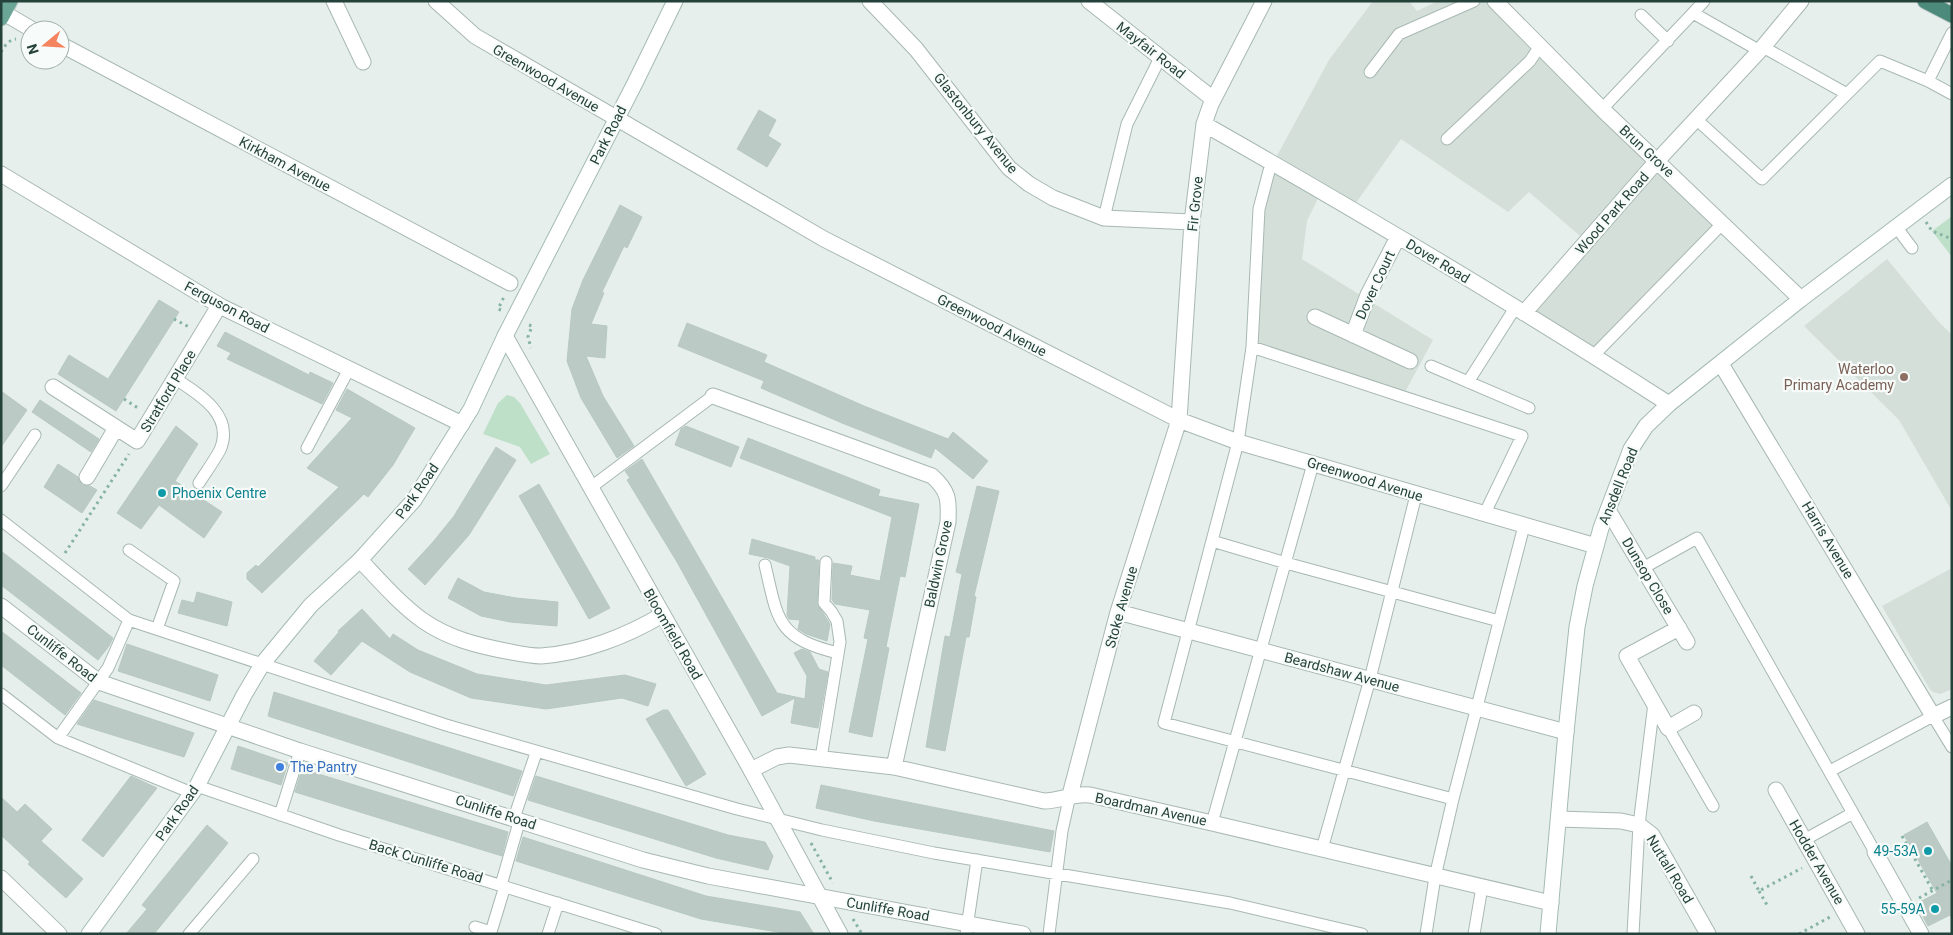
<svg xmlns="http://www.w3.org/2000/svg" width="1953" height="935" font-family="Roboto,sans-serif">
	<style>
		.built { fill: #d4dfda }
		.green { fill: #bfe0c8 }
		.building { fill: #bbcac4; stroke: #b8c9c2 }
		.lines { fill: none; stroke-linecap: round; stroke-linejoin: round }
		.service-casing { stroke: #a8b8b2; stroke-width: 13 }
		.minor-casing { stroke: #a8b8b2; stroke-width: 17 }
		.tertiary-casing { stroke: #a8b8b2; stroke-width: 17 }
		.secondary-casing { stroke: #a4bbb3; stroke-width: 17 }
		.primary-casing { stroke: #c2cac8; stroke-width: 17 }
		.trunk-casing { stroke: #c2cac8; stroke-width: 17 }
		.path { stroke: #86b3a5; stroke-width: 3; stroke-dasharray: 2.5 4; stroke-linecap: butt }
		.service { stroke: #fff; stroke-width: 11 }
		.minor { stroke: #fff; stroke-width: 15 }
		.tertiary { stroke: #fff; stroke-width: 15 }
		.secondary { stroke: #fff; stroke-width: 15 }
		.primary { stroke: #6aa596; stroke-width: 15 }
		.trunk { stroke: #4c8a7c; stroke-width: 15 }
		.education-dot { fill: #8d6e63; stroke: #f7fbf9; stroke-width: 2 }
		.culture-dot { fill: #0f9aa8; stroke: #f7fbf9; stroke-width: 2 }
		.shop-dot { fill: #3f7fe0; stroke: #f7fbf9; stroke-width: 2 }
		.labels { text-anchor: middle; stroke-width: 4.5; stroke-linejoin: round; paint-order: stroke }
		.street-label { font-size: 14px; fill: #24423a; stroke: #f7fbf9 }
		.education-label { font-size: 14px; fill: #785e54; stroke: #f7fbf9; text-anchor: end }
		.culture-label { font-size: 14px; fill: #0d838f; stroke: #f7fbf9; text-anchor: end }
		.shop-label { font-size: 14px; fill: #366cbe; stroke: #f7fbf9; text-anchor: start }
	</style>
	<rect width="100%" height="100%" fill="#e6efeb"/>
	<path class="built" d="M1373 1H1409L1417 11 1438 1H1495L1723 223 1594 355 1524 313 1586 241 1529 192 1508 212 1401 139 1351 210 1321 192 1307 221 1302 259 1433 340 1405 392 1252 344 1259 209 1273 163 1329 60Z
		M1887 259 1938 321 1952 335V511L1899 420 1804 326Z
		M1952 568V689L1940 694 1933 692 1929 688 1882 606Z"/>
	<path class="green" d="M1952 216V257L1932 231Z
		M507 395 514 397 520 403 550 454 531 464 520 447 483 434 498 403Z"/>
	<path class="building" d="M759 110 776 120 768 136 781 144 767 167 737 149Z
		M620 205 642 217 627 248 624 246 602 292 604 293 591 324 607 326 605 358 586 356 603 396 634 446 617 458 581 398 567 361 572 309 583 280Z
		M159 300 179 312 116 411 58 374 69 355 108 379Z
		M687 323 767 355 764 362 864 406 948 439 953 432 988 461 973 479 935 448 931 458 842 423 761 388 764 381 678 346Z
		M225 332 309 375 310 372 333 383 322 404 227 359 231 353 217 346Z
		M347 389 415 428 393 465 368 497 364 494 262 593 247 579V573L256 565 258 567 339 487 307 468 352 418 336 410Z
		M1 391 27 410 1 447Z
		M40 400 99 439 91 452 32 412Z
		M176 426 198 444 175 481 222 512 204 538 159 505 141 529 117 513Z
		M686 426 739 447 731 467 675 445 681 429Z
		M748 438 880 490 878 496 919 504 905 577 900 576 886 647 889 648 872 737 849 732 868 639 864 638 870 610 835 604 832 600 833 563 852 566 850 575 880 581 892 517 740 458Z
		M496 447 516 460 469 535 425 585 408 569 433 542 454 516Z
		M642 459 777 693 805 699 807 676 794 653 802 649 810 652 819 669 828 672 818 728 791 723 795 698 762 716 677 562 627 480 630 478 625 471Z
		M58 464 78 477 82 485 90 486 97 490 82 513 44 487Z
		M539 484 610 608 589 619 519 496Z
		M977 486 999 491 974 596 976 597 969 637H966L945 751 926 747 945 636 950 637 962 574 956 572Z
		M752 539 815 557V560H819L817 603 830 624 827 641 806 634 798 629 800 620 789 619 787 615 790 566 768 558 749 554Z
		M1 551 113 638 109 646 98 660 1 585Z
		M458 578 484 592 516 598 558 602 557 626 510 622 481 616 448 598Z
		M197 592 232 602 227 626 178 613 182 600 194 603Z
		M362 609 390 639 393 634 418 650 477 674 546 685 625 675 656 684 648 706 622 698 546 709 471 698 410 672 362 641 331 675 314 661 339 632 338 631Z
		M1 631 81 693 65 715 1 665Z
		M127 644 218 675 210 701 118 671Z
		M274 692 522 771 513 796 268 716Z
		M94 700 194 733 184 757 77 724Z
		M663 710H668L706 774 686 786 646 719Z
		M238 746 288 763 281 785 231 769Z
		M302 769 508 832 502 856 295 792Z
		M131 776 157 788 103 857 82 840Z
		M536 776 728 835 765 842 773 856 768 870 716 858 528 800Z
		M821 785 1054 831 1050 852 874 821 816 808Z
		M1 797 17 812 25 804 52 829 41 841 83 879 66 898 28 864 30 862 1 835Z
		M1927 822 1952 866V919L1950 915 1928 926 1916 904 1937 893 1904 835Z
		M207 825 228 843 154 934H126L147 909 142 905Z
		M523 837 706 896 800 912 814 934H789L701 919 516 861Z"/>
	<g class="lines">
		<g class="service-casing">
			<path id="service" d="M1693 13 1704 1
				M1641 15 1668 41
				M1763 47 1847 94
				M1370 72 1399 34 1474 1
				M1928 81 1952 33
				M1602 109 1693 13 1760 51
				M1696 119 1762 179 1880 61 1928 81 1952 94
				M1447 139 1530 61 1540 46
				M1104 218 1127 124 1160 58
				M1897 228 1912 248
				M1252 347 1259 209 1269 171 1273 163
				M1594 355 1723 223
				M1431 366 1529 408
				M174 378C199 394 235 415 220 450 214 461 206 472 199 483
				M1468 382 1515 308
				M307 448 349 369
				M1 486 35 435
				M590 488 713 396
				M1 520 129 620 446 725 737 809 822 830 934 853 1230 903 1362 934
				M1212 541 1286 563 1499 621
				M129 550 174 581 157 629
				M765 565C778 621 777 638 838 653
				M1643 568 1697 538 1875 852
				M1 694 58 738 192 793
				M1668 728 1713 806
				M58 738 108 668 129 620
				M821 758 840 642 837 621 831 611 824 603 826 562
				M1830 771 1933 716 1952 747
				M197 786 339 835 656 934
				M1453 799 1164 723 1238 442 1252 347 1522 436 1484 515
				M280 815 300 751
				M514 818 536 753
				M1212 823 1313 464
				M1804 840 1853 813
				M1322 849 1370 679 1416 495
				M501 885 520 819
				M475 927 491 932 505 886
				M189 934 253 859
				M548 934 558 903
				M966 934 977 860
				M1049 934 1062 831 1070 795
				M1426 934 1435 877 1453 799 1524 526
				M1474 934 1482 887
				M1633 934 1639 825 1654 703"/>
		</g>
		<g class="minor-casing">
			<path id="minor" d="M334 1 363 62
				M436 1 475 36 824 239 1179 420 1238 442 1596 546
				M870 1 916 49 1009 168 1029 184 1053 198 1104 218 1192 222
				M1089 1 1213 99
				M1495 1 1602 109 1801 299
				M4 13 33 30
				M60 44 510 283
				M1204 124C1361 213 1517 306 1669 404
				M1 174 222 307 462 424
				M1524 313 1657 161 1763 47 1801 1
				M1315 317 1410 361
				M1353 335 1368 295 1398 237
				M1721 364 1933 716 1952 707
				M53 387 137 441 219 306
				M713 396 932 476C949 491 949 500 948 522L894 767
				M87 477 116 428
				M1608 510 1687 642
				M360 560C380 581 399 603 422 620 449 639 479 646 511 652 521 654 531 656 541 656 583 653 627 636 662 615
				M1 606 99 682 300 751 643 860 708 876 1023 934
				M1118 612 1566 732
				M1679 628 1627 656 1668 728 1694 713
				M751 770 777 757 789 755 894 767 1044 801C1060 801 1073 793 1090 795L1212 823 1551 903
				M1776 790 1857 934
				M1070 795 1118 612 1179 420 1192 222 1204 124 1211 104 1264 1
				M1559 819 1621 821 1639 825 1652 835 1708 934
				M1875 852 1921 934
				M1 878 59 934"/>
		</g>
		<g class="tertiary-casing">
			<path id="tertiary" d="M505 336 751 770 840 934"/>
		</g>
		<g class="secondary-casing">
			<path id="secondary" d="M89 934 197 786 244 695 263 663 311 605 360 560 414 500 471 409 505 336 635 83 675 1
				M1548 934 1566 732 1577 627 1585 586 1601 528 1631 449 1646 426 1669 404 1801 299 1952 185"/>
		</g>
		<g class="primary-casing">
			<path id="primary" d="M1 18 10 1"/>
		</g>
		<g class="trunk-casing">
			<path id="trunk" d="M1925 1 1952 15"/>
		</g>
		<path class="path" d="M1 52C5 45 9 40 16 39
			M1926 222 1932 231 1952 239
			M501 310 498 309 504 297
			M174 319 189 327
			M529 325 532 326 528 337 531 348
			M124 399 138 408
			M65 553 129 454
			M1902 836 1933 891
			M811 843 833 883
			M1751 876 1759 891 1802 868
			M1759 891 1767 905
			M1919 898 1952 880
			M853 919 862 934
			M1799 934 1830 917"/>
		<use href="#service" class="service"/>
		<use href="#minor" class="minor"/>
		<use href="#tertiary" class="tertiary"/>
		<use href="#secondary" class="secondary"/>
		<use href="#primary" class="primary"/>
		<use href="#trunk" class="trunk"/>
	</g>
	<circle class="education-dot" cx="1904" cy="377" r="5"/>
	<g class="culture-dot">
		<circle cx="162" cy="493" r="5"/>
		<circle cx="1928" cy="851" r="5"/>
		<circle cx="1935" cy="909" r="5"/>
	</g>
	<circle class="shop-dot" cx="280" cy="767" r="5"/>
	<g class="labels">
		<g class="street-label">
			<text transform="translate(1151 50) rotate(38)" y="5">Mayfair Road</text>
			<text transform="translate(546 78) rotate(30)" y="5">Greenwood Avenue</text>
			<text transform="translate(976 123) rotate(51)" y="5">Glastonbury Avenue</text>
			<text transform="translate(608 135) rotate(-63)" y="5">Park Road</text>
			<text transform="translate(1647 151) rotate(43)" y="5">Brun Grove</text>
			<text transform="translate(285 164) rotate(28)" y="5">Kirkham Avenue</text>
			<text transform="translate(1195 204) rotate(-84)" y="5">Fir Grove</text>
			<text transform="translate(1612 213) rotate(-49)" y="5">Wood Park Road</text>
			<text transform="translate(1438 261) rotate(31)" y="5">Dover Road</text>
			<text transform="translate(1375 285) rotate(-65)" y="5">Dover Court</text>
			<text transform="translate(227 307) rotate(28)" y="5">Ferguson Road</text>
			<text transform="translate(992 325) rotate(27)" y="5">Greenwood Avenue</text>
			<text transform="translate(168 391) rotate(-59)" y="5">Stratford Place</text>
			<text transform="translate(1365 479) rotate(17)" y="5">Greenwood Avenue</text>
			<text transform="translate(1618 486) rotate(-68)" y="5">Ansdell Road</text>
			<text transform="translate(417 491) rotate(-55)" y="5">Park Road</text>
			<text transform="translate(1828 540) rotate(59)" y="5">Harris Avenue</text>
			<text transform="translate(938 564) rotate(-78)" y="5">Baldwin Grove</text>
			<text transform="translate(1648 576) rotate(59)" y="5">Dunsop Close</text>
			<text transform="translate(1121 607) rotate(-74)" y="5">Stoke Avenue</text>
			<text transform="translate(673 634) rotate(60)" y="5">Bloomfield Road</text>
			<text transform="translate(62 653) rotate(38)" y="5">Cunliffe Road</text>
			<text transform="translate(1342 672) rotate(15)" y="5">Beardshaw Avenue</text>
			<text transform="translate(1151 809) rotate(12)" y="5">Boardman Avenue</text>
			<text transform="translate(496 812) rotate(18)" y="5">Cunliffe Road</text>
			<text transform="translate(177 813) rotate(-55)" y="5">Park Road</text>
			<text transform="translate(426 861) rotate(17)" y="5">Back Cunliffe Road</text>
			<text transform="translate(1817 862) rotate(60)" y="5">Hodder Avenue</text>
			<text transform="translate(1670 869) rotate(59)" y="5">Nuttall Road</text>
			<text transform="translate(888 909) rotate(10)" y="5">Cunliffe Road</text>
		</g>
		<g class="education-label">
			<text x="1894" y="374">Waterloo<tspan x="1894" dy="16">Primary Academy</tspan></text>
		</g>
		<g class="culture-label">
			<text x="172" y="498" text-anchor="start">Phoenix Centre</text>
			<text x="1918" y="856">49-53A</text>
			<text x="1925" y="914">55-59A</text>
		</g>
		<g class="shop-label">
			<text x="290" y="772">The Pantry</text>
		</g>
	</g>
	<rect width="1953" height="935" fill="none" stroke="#24423a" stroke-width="5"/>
	<g transform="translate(45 45) rotate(252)"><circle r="24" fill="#f7fbf9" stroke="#a3b1ad"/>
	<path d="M0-4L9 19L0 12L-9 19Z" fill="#f4845f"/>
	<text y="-8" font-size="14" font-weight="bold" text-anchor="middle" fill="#24423a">N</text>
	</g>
</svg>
